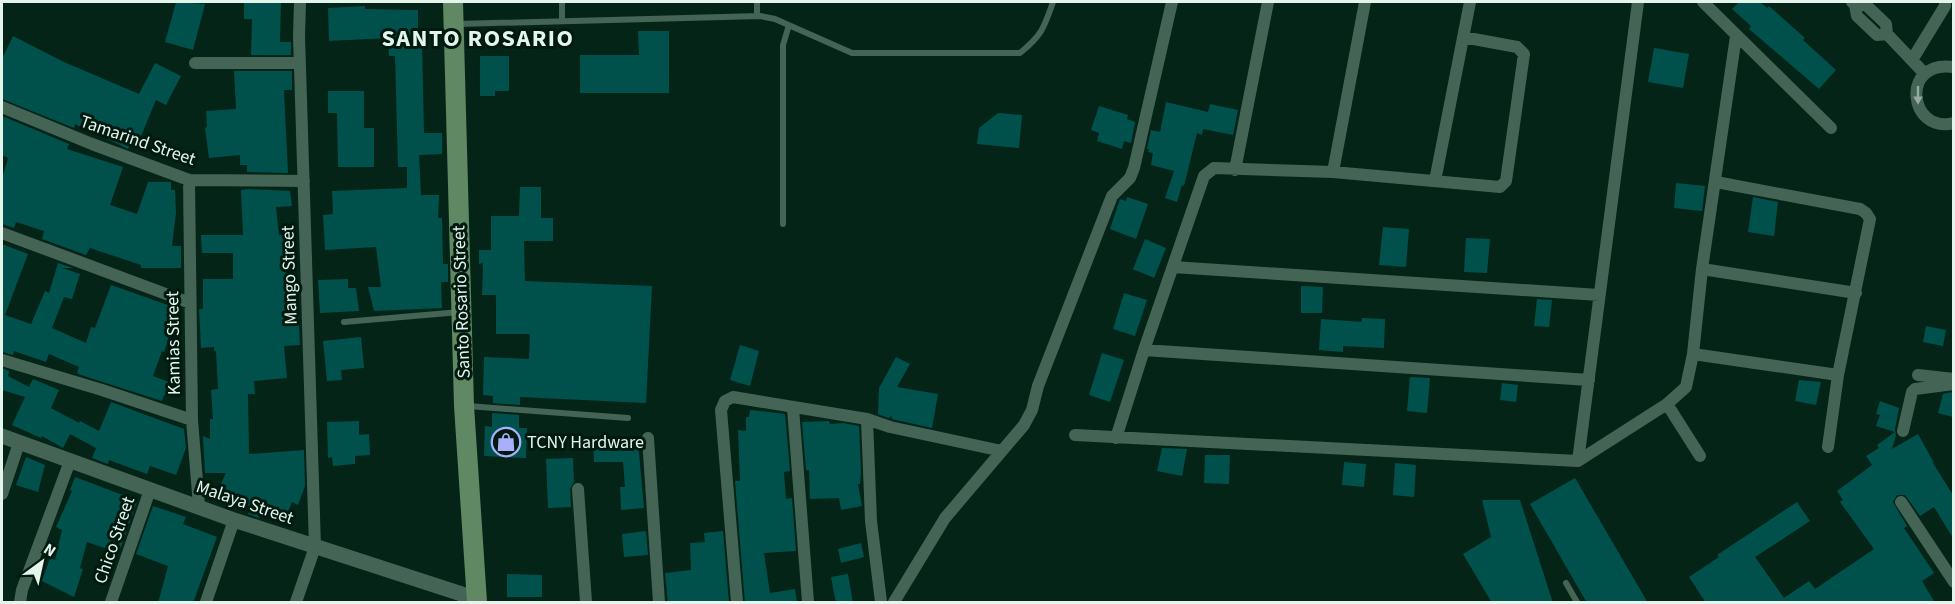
<svg xmlns="http://www.w3.org/2000/svg" width="1955" height="604" font-family="'Source Sans 3',sans-serif">
	<style>
		.building { fill: #00514c }
		.lines { fill: none; stroke-linecap: round; stroke-linejoin: round }
		.service { stroke: #446455; stroke-width: 6 }
		.minor { stroke: #446455; stroke-width: 12 }
		.tertiary { stroke: #446455; stroke-width: 15 }
		.primary { stroke: #608862; stroke-width: 20 }
		.oneway { fill: #94aca0 }
		.labels { text-anchor: middle; stroke-width: 6; stroke-linejoin: round; paint-order: stroke }
		.street-label { font-size: 18px; fill: #e3f5ec; stroke: #001a0f }
		.poi-label { font-size: 18px; fill: #e3f5ec; stroke: #001a0f; text-anchor: start }
		.district-label { font-size: 24px; font-weight: bold; letter-spacing: 1.5px; fill: #e3f5ec; stroke: #001a0f }
	</style>
	<rect width="100%" height="100%" fill="#042418"/>
	<path class="building" d="M176 2 205 4 193 50 165 42Z
		M244 2H281L280 42H291V55H251L252 19H244Z
		M1739 2H1760L1767 8 1769 6 1805 38 1803 40 1836 70 1819 89 1749 29 1751 26 1732 9Z
		M365 6V9L418 10V44H422L424 133H442V154L419 155 421 195H439L438 218H442L443 264H448V282H441L442 308 374 311 368 287H381L376 247 325 250 323 215 333 214 332 191 407 188V167H398L395 56H389L388 38 329 41 328 8Z
		M638 31H669V93H580V55H639Z
		M13 36 64 62 139 94 155 63 181 76 166 105 156 100 136 148 130 145 128 149 107 139 108 136 86 126 85 129 75 124 74 128 2 99V59Z
		M1654 48 1689 54 1683 88 1648 82Z
		M480 56H509V91H495V96H480Z
		M234 71H292V90H284L288 173 247 172V165H240V155L209 158 205 128 207 127 206 111 236 109Z
		M328 91H364V128H374V167H338L337 113H328Z
		M1166 102 1208 112 1210 104 1238 110 1233 135 1203 129 1202 135 1197 133 1184 186 1182 185 1177 202 1165 198 1174 171 1151 165 1153 153 1148 152 1149 149H1147L1151 130 1160 132Z
		M1099 106 1128 115 1127 119 1135 122 1131 143 1124 141 1122 149 1097 141 1099 133 1091 130Z
		M998 113 1022 115 1019 148 977 144 979 128Z
		M2 116 69 144 67 149 123 167 110 205 137 214 148 182H171V190H175L176 213 172 246H181V268H141V265L90 248 86 255 42 239 44 231 16 222 14 228 2 224V178L8 158 2 155Z
		M1676 183 1705 186 1702 211 1674 208Z
		M520 187H541V218H553V241H524L525 281 652 286 646 403 520 397V405L493 403V396L483 395 484 357 529 359 530 334H496V295H482L483 263 479 264V250H491V216H519Z
		M248 189 290 191 292 206 276 207 279 235H284L286 273H292L295 309 298 308 300 345 284 346 287 378 254 381 255 394H248L249 454 304 450 305 486 298 505 292 502 286 517 264 509 259 518 248 514 251 508 228 497 229 495 218 490 226 473H205L203 436 210 439V419H213L211 390 218 389 216 351H214V347L201 348 199 309H203V279H233V253H202L201 235H243L241 190Z
		M1127 197 1148 204 1136 239 1110 229 1120 199 1126 201Z
		M1753 197 1778 202 1774 236 1748 232Z
		M1383 227 1409 229 1406 267 1379 265Z
		M1466 238 1490 239 1487 273 1464 272Z
		M1145 239 1166 248 1154 278 1133 269Z
		M2 244 28 254 5 315 31 324 45 291 49 293 58 263 73 268H62L80 274 72 299 64 297 52 328 86 343 91 327 95 328 111 285 179 309 164 352 162 351 153 376 174 384 170 397 164 395 162 401 81 375 77 373 79 367 49 354 46 362 14 351 13 355 2 352Z
		M348 279V288H356L359 311 320 313 318 280Z
		M1301 286 1323 287 1322 313H1301Z
		M1124 293 1147 300 1135 336 1113 329Z
		M1537 299 1552 300 1549 327 1534 326Z
		M1362 318 1385 319 1384 348 1343 346V352L1319 350 1321 319 1362 322Z
		M1926 326 1946 330 1943 346 1923 342Z
		M361 337 364 368 341 370 342 380 327 381 323 341Z
		M740 345 759 351 750 386 730 380Z
		M1102 353 1124 360 1110 402 1089 395Z
		M896 357 910 364 897 387 938 394 932 428 892 419V416L888 418 878 414 879 388Z
		M2 368 9 371 8 376 29 387 33 379 59 390 51 408 79 423 80 421 99 431 111 402 184 429 186 448 176 475 150 466 147 474 109 460 108 464 92 458 96 448 70 434 63 448 42 436 41 438 12 425 25 397 2 390Z
		M1410 377 1430 378 1427 413 1407 411Z
		M1799 380 1821 382 1816 405 1795 401Z
		M1502 383 1518 385 1516 402 1500 400Z
		M1953 392V417L1938 413 1943 394Z
		M1880 401 1899 408 1895 429 1896 435 1892 449 1918 434 1934 463H1933L1953 495V538L1934 507 1920 516 1905 495H1897L1893 502 1907 526 1904 528 1934 573 1922 581 1935 603H1706L1689 577 1719 557 1717 555 1797 502 1810 521 1755 557 1784 598 1809 581 1815 589 1874 549 1840 502 1843 500 1837 491 1872 465 1866 456 1879 448 1877 445 1895 432 1876 426 1880 415 1876 414Z
		M750 410 785 414 790 471 784 472 786 499 792 498 796 551 764 553 770 593 795 589 797 603H745L735 481H740L738 430 746 431V417H749Z
		M492 413 519 415V428H527L526 458 484 456 485 426 492 427Z
		M359 421V435L369 434 370 455 355 456V464L333 466 332 457 328 458 327 422Z
		M829 421 830 424 843 423 859 426 861 471 860 484H858L862 506 841 510 839 498 810 499 809 470H806L802 422Z
		M612 438V444L638 442 644 508 621 510 620 487H625L623 462H594L593 439Z
		M1162 448 1187 449 1182 476 1157 471Z
		M1205 455H1230L1229 484 1204 483Z
		M26 457 45 465 38 492 16 485Z
		M573 458 574 482 570 489 571 507 548 508 546 459Z
		M1344 462 1366 464 1364 487 1342 485Z
		M1395 463 1416 465 1414 497 1393 495Z
		M75 477 120 494 136 498 137 501 119 553 87 542 80 568 83 569 74 597 42 581 50 558 55 560 62 530 56 527 72 491 70 490Z
		M1575 478 1648 603H1587L1530 504Z
		M1482 500H1520L1553 603H1492L1463 554 1491 537Z
		M153 506 186 517 183 524 217 537 193 603H158L168 566 136 554Z
		M646 531 648 555 624 557 622 534Z
		M723 531 729 603H668L665 573 691 570 690 543 705 542 704 533Z
		M861 543 864 557 841 563 838 549Z
		M507 574 542 575V597H507Z
		M848 574 853 603H836L831 577Z"/>
	<g class="lines">
		<path class="service" d="M757 16V2
			M562 20V2
			M457 24 760 16 775 19 852 53H1020C1042 35 1044 28 1053 2
			M783 224V45L789 25
			M344 322 460 312
			M468 406 628 418
			M1566 583 1577 602"/>
		<path class="minor" d="M1703 2 1831 128
			M1852 2 1855 5 1857 16 1877 35 1887 34
			M1855 5H1866L1886 24 1887 34 1925 74
			M1912 60 1945 6V2
			M195 63H300
			M1954 67C1899 59 1909 135 1954 123
			M2 107 92 144 189 180 304 181
			M1235 170 1268 2
			M1333 172 1365 2
			M189 180 192 420 199 506
			M1435 181 1470 2
			M1716 182 1860 209 1866 213 1870 219 1838 375 1828 447
			M2 233 190 303
			M1173 267 1599 295
			M1702 269 1856 293
			M1144 350 1589 380
			M1693 354 1838 375
			M2 360 102 390 192 420
			M1918 375 1954 379
			M1667 404 1700 456
			M793 408 808 602
			M867 419 871 521 881 602
			M1903 431 1912 392 1915 389 1954 384
			M1075 435 1578 461 1667 404 1686 387 1693 354 1702 269 1736 36
			M648 438 659 602
			M1116 438 1144 350 1204 176 1214 168 1333 172 1500 187 1506 181 1524 54 1517 47 1463 37
			M1578 461 1638 2
			M578 489 586 602
			M2 494 19 443
			M1901 502 1954 582
			M20 602 22 590 70 461
			M111 602 150 490
			M206 602 234 520
			M296 602 315 547 299 36 300 2
			M737 602 721 410 725 401 733 397 867 419 890 427 1002 451
			M894 602 945 518 1024 425 1032 410 1038 386 1112 196 1130 178 1134 168 1172 2"/>
		<path class="tertiary" d="M2 436 234 520 477 599"/>
		<path class="primary" d="M453 2 464 406 477 602"/>
	</g>
	<defs><path id="oneway-solid" d="M-6-.8H1V-3.2L6.5 0L1 3.2V.8H-6Z" transform="scale(1.5)"/></defs>
	<use class="oneway" href="#oneway-solid" transform="translate(1918 95) rotate(90)"/>
	<defs>
		<g id="shop-ring" transform="scale(1.5)"><circle r="9.5" fill="#001a0f" stroke="#aaaffb" stroke-width="1.5"/><path d="M-5-2.5h2.3a2.7 3.5 0 0 1 5.4 0H5L5.5 6h-11ZM-1.5-2.5h3a1.5 2.3 0 0 0-3 0Z" fill="#aaaffb"/></g>
	</defs>
	<g fill-rule="evenodd">
		<use href="#shop-ring" x="506" y="442"/>
	</g>
	<g class="labels">
		<g class="street-label">
			<text transform="translate(138 140) rotate(19)" y="6">Tamarind Street</text>
			<text transform="translate(289 275) rotate(-92)" y="6">Mango Street</text>
			<text transform="translate(461 302) rotate(-92)" y="6">Santo Rosario Street</text>
			<text transform="translate(173 343) rotate(-91)" y="6">Kamias Street</text>
			<text transform="translate(245 502) rotate(19)" y="6">Malaya Street</text>
			<text transform="translate(114 540) rotate(-71)" y="6">Chico Street</text>
		</g>
		<g class="poi-label">
			<text x="527" y="448">TCNY Hardware</text>
		</g>
		<g class="district-label">
			<text x="478" y="46">SANTO ROSARIO</text>
		</g>
	</g>
	<rect width="1955" height="604" fill="none" stroke="#e3f5ec" stroke-width="6"/>
	<g transform="translate(42 562) rotate(33)" stroke="#001a0f" stroke-width="4.5" paint-order="stroke">
	<path d="M0-4.5L10 22L0 15L-10 22Z" fill="#e3f5ec"/>
	<text y="-9" font-size="16" font-weight="bold" text-anchor="middle" fill="#e3f5ec">N</text>
	</g>
</svg>
